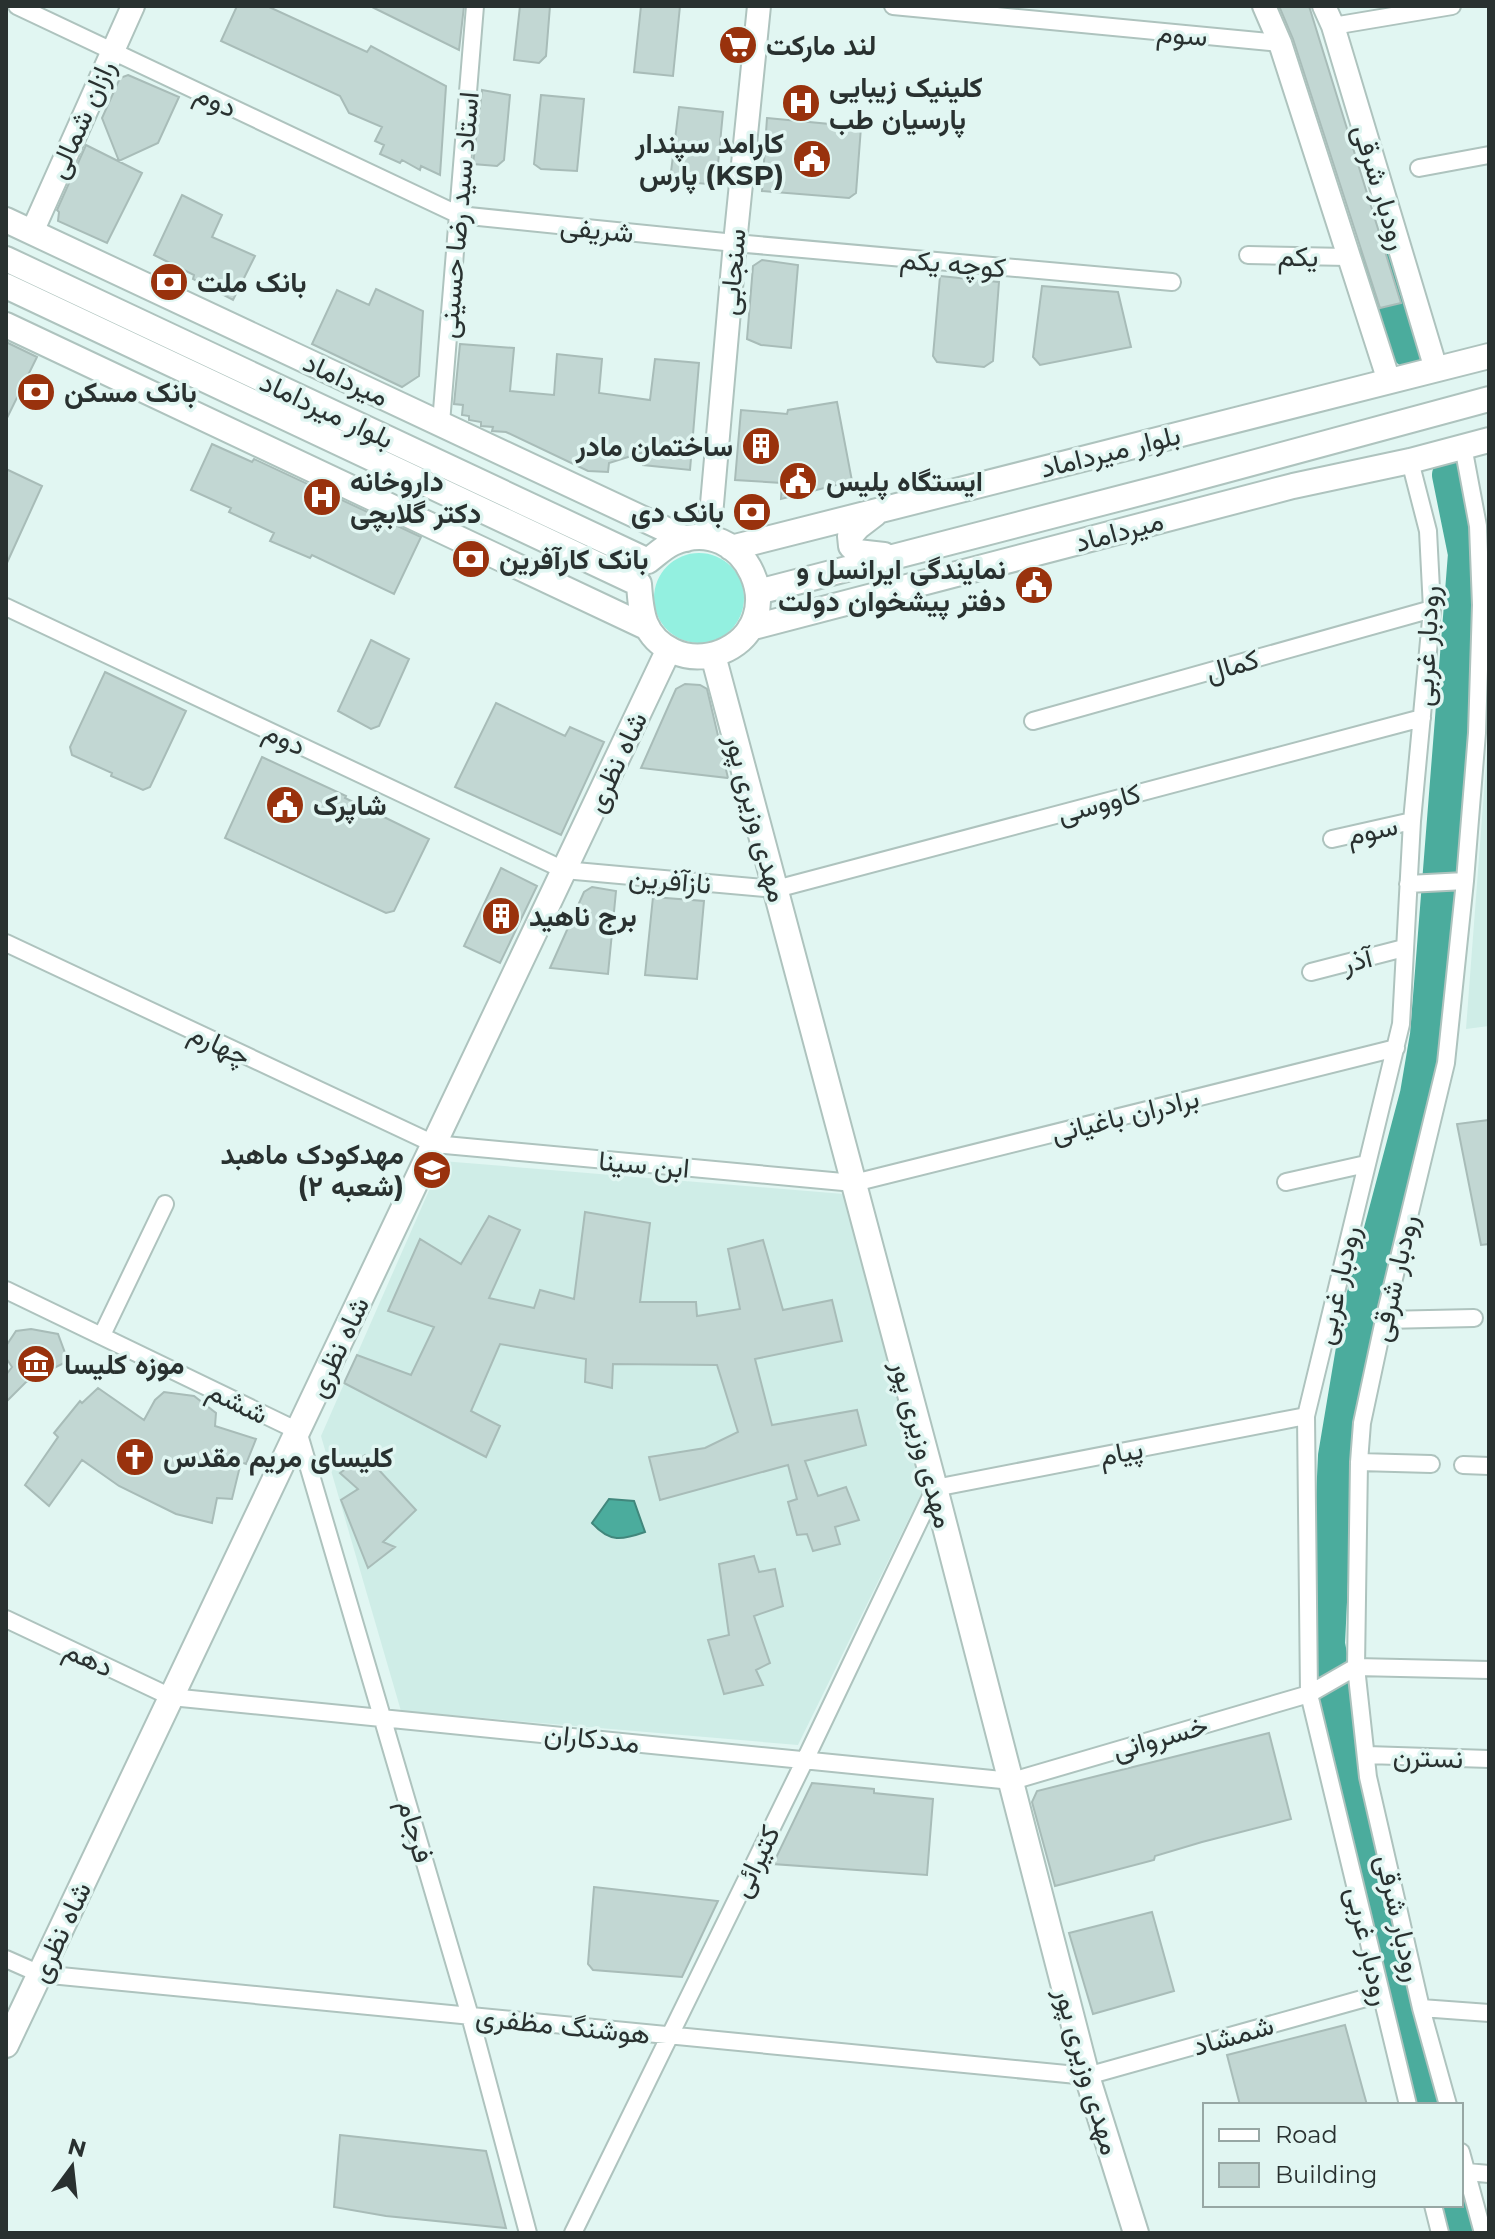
<svg xmlns="http://www.w3.org/2000/svg" width="1495" height="2239" font-family="Montserrat,Vazirmatn,sans-serif">
	<style>
		.built { fill: #cfede7 }
		.green { fill: #93f0e0 }
		.water { fill: #4bac9d; stroke: #41877c; stroke-width: 2 }
		.lines { fill: none; stroke-linecap: round; stroke-linejoin: round }
		.river { stroke: #4bac9d; stroke-width: 36 }
		.building { fill: #c2d7d3; stroke: #a8bcb8; stroke-width: 2 }
		.minor-casing { stroke: #aec3be; stroke-width: 20 }
		.tertiary-casing { stroke: #aec3be; stroke-width: 26 }
		.secondary-casing { stroke: #aec3be; stroke-width: 28 }
		.minor { stroke: #fff; stroke-width: 16 }
		.tertiary { stroke: #fff; stroke-width: 22 }
		.secondary { stroke: #fff; stroke-width: 24 }
		.labels { text-anchor: middle; stroke-width: 7; stroke-linejoin: round; paint-order: stroke }
		.street-label { font-size: 28px; fill: #293130; stroke: #e1f6f2 }
		.poi-label { font-size: 28px; font-weight: bold; fill: #293130; stroke: #e1f6f2; text-anchor: start }
	</style>
	<rect width="100%" height="100%" fill="#e1f6f2"/>
	<path class="built" d="M1489 724V1026L1466 1029 1488 739Z
		M442 1161 844 1194 923 1490 798 1745 401 1711 321 1436Z"/>
	<path class="green" d="M654 598a45 45 0 1 1 90 0a45 45 0 1 1-90 0Z"/>
	<path class="water" d="M609 1499 634 1501 645 1532C622 1540 610 1543 592 1523Z"/>
	<g class="lines">
		<path class="river" d="M1377 257 1408 349
			M1432 2105 1361 1831 1327 1644 1336 1456 1360 1313 1418 1094 1428 1035 1466 554 1450 475
			M1454 2205 1461 2233"/>
	</g>
	<path class="building" d="M237 6H267L367 52 371 46 446 86 440 175 421 166 420 170 402 160 400 163 380 154 384 145 375 141 382 127 349 113 340 96 221 41Z
		M370 6H464L459 50Z
		M520 6H550L546 56 539 63 514 60Z
		M641 6H680L673 76 634 72Z
		M1279 6H1309L1401 303 1380 308 1293 39Z
		M128 75 179 97 158 143 119 161 102 118 120 78Z
		M482 90 510 95 504 160 497 166 473 164Z
		M541 95 584 99 577 171 541 169 534 164Z
		M679 107 723 112 716 185 670 180Z
		M767 118 861 127 856 193 849 198 762 191Z
		M86 145 142 173 107 243 58 221 59 212 57 210Z
		M182 195 222 215 212 237 255 256 233 300 193 279 194 275 154 255Z
		M762 260 798 265 791 348 761 345 747 339 753 266Z
		M940 276 999 282 993 361 984 367 937 362 933 356Z
		M1042 286 1118 292 1131 347 1040 365 1033 357Z
		M376 289 423 311 419 376 402 387 312 344 337 290 369 305Z
		M6 342 37 357 6 420Z
		M460 344 514 348 510 391 554 395 557 354 602 359 599 393 650 400 655 359 699 363 690 470 643 465 644 452 609 463 608 472 588 471 506 432 492 431 493 427 481 426V422L469 420V416L462 415 463 405 454 404Z
		M837 402 852 481 781 499 782 483 735 480 741 410 787 414 788 410Z
		M212 444 252 462 254 459 421 537 394 594 312 555 310 558 270 541 274 533 229 512 231 508 191 490Z
		M6 469 42 486 6 565Z
		M371 640 409 659 379 726 371 729 338 711Z
		M105 672 186 711 150 787 143 790 111 776 112 773 72 755 70 747Z
		M685 684 700 685 707 689 728 778 641 768 676 689Z
		M496 703 565 736 570 727 604 742 561 835 455 787Z
		M262 757 346 796 345 798 429 839 394 911 386 913 225 838Z
		M501 868 537 886 500 963 464 946Z
		M592 887 616 891 608 974 550 968 584 892Z
		M653 897 704 901 697 979 645 975Z
		M1489 1120V1244L1481 1245 1457 1124Z
		M585 1212 650 1223 640 1302H696L697 1316 740 1309 728 1249 763 1240 783 1310 832 1300 842 1341 755 1359 772 1425 857 1410 866 1445 805 1461 818 1496 846 1487 859 1520 835 1527 840 1544 813 1551 807 1534 797 1535 788 1502 797 1499 788 1465 660 1500 649 1457 705 1448 738 1432 717 1365 613 1364 612 1388 585 1382 586 1359 500 1344 471 1411 500 1426 486 1457 344 1383 357 1355 411 1375 434 1327 388 1311 420 1239 461 1264 489 1216 520 1230 489 1298 534 1308 540 1290 574 1299Z
		M31 1329 58 1334 68 1361 26 1382 6 1402V1375L12 1367 6 1358V1346L16 1331Z
		M98 1388 144 1420 155 1400 164 1392 194 1396 216 1413 215 1426 256 1439 246 1464 241 1462 232 1499 217 1498 212 1523 176 1514 119 1486 82 1460 49 1506 25 1485 58 1437 54 1433 80 1401 82 1403Z
		M365 1455 416 1510 383 1542 395 1547 368 1568 341 1500 358 1489 340 1473Z
		M754 1556 759 1572 775 1569 783 1606 754 1616 770 1663 756 1670 763 1685 724 1694 708 1640 729 1635 719 1564Z
		M1269 1733 1291 1819 1202 1842 1155 1856 1154 1860 1055 1886 1032 1802 1037 1791Z
		M812 1783 874 1789V1793L933 1799 927 1875 773 1864Z
		M594 1887 718 1901 682 1977 593 1970 588 1964Z
		M1152 1912 1174 1991 1093 2014 1069 1933Z
		M1345 2025 1367 2105H1240L1227 2055Z
		M340 2135 486 2151 506 2228 386 2216 334 2207Z"/>
	<g class="lines">
		<g class="minor-casing">
			<path id="minor" d="M17 6 459 215 735 243 1172 282
				M893 6 1280 43
				M1333 26 1452 6
				M1419 168 1489 155
				M1248 255 1348 257
				M441 423 475 6
				M6 607 564 870 776 889 1422 718
				M1033 721 1432 609
				M1332 839 1412 821
				M1408 884 1465 881
				M6 943 434 1144 854 1183 1396 1048
				M1311 972 1404 948
				M1286 1182 1366 1164
				M6 1290 298 1431 470 2016 528 2233
				M1384 1320 1474 1318
				M102 1335 165 1204
				M1359 1462 1431 1464
				M1463 1465 1489 1466
				M6 1619 171 1697 1012 1781 1309 1694 1356 1667
				M1356 1667 1489 1670
				M1367 1755 1489 1759
				M6 1959 40 1974 1087 2076 1380 1994
				M1421 2008 1489 2013
				M1408 2105 1309 1694 1306 1416 1401 1024 1412 821 1432 609 1428 531 1410 461
				M1448 2105 1421 2008 1368 1777 1356 1667 1359 1462 1362 1423 1384 1320 1446 1063 1465 881 1477 733 1481 605 1478 526 1463 446
				M1461 2152 1483 2233
				M1467 2172 1489 2174
				M1433 2205 1440 2233
				M573 2233 805 1760 935 1488 1306 1416"/>
		</g>
		<g class="tertiary-casing">
			<path id="tertiary" d="M1264 6 1280 43 1389 381
				M1324 6 1333 26 1436 369
				M32 232 133 6
				M709 538 735 243 759 6"/>
		</g>
		<g class="secondary-casing">
			<path id="secondary" d="M6 220 686 539
				M6 259 648 561C656 555 664 547 673 543 745 510 796 621 721 652 705 658 688 658 673 651 643 637 641 613 639 584L6 286
				M6 325 648 628
				M875 514 858 527 850 536 851 546 857 552 884 555
				M731 548 1489 356
				M758 592 1167 486 1489 399
				M750 628 1293 486 1410 461 1489 440
				M713 655 935 1488 1087 2076 1136 2233
				M6 2045 669 649"/>
		</g>
		<use href="#minor" class="minor"/>
		<use href="#tertiary" class="tertiary"/>
		<use href="#secondary" class="secondary"/>
	</g>
	<defs>
		<g id="supermarket-disc" transform="scale(2)"><circle r="9.5" fill="#99320d" stroke="#e1f6f2"/><path d="M-6-5.5h2.5l.6 2H6L4.5 2H-2.5L-4.4-4H-6ZM-1.5 3.2a1.3 1.3 0 1 0 .1 0ZM3 3.2a1.3 1.3 0 1 0 .1 0Z" fill="#fff"/></g>
		<g id="hospital-disc" transform="scale(2)"><circle r="9.5" fill="#99320d" stroke="#e1f6f2"/><path d="M-5-5h3v3.5h4V-5h3V5h-3V1.5h-4V5h-3Z" fill="#fff"/></g>
		<g id="civic-disc" transform="scale(2)"><circle r="9.5" fill="#99320d" stroke="#e1f6f2"/><path d="M-.6-6.5H3V-4.5H.6V-3L4-1V1h2V6H-6V1h2V-1L-.6-3ZM-1.2 2.5V6h2.4V2.5Z" fill="#fff"/></g>
		<g id="bank-disc" transform="scale(2)"><circle r="9.5" fill="#99320d" stroke="#e1f6f2"/><path d="M-6-4H6V4H-6ZM0-2.3a2.3 2.3 0 1 0 0 4.6a2.3 2.3 0 1 0 0-4.6Z" fill="#fff"/></g>
		<g id="building-disc" transform="scale(2)"><circle r="9.5" fill="#99320d" stroke="#e1f6f2"/><path d="M-4-6H4V6H1V3H-1V6H-4ZM-2.5-4.3h1.7v1.8h-1.7ZM.8-4.3h1.7v1.8H.8ZM-2.5-1h1.7V.8h-1.7ZM.8-1h1.7V.8H.8Z" fill="#fff"/></g>
		<g id="school-disc" transform="scale(2)"><circle r="9.5" fill="#99320d" stroke="#e1f6f2"/><path d="M0-5L7-2L0 1L-7-2ZM-4 1L0 2.5L4 1V4Q0 6-4 4Z" fill="#fff"/></g>
		<g id="museum-disc" transform="scale(2)"><circle r="9.5" fill="#99320d" stroke="#e1f6f2"/><path d="M0-6L6-3V-2H-6V-3ZM-5-1h2V3h-2ZM-1-1h2V3h-2ZM3-1h2V3H3ZM-6 4H6V6H-6Z" fill="#fff"/></g>
		<g id="church-disc" transform="scale(2)"><circle r="9.5" fill="#99320d" stroke="#e1f6f2"/><path d="M-1.2-6h2.4v3.5h3.3v2.4h-3.3V6h-2.4V-.1h-3.3v-2.4h3.3Z" fill="#fff"/></g>
	</defs>
	<g fill-rule="evenodd">
		<use href="#supermarket-disc" x="738" y="45"/>
		<use href="#hospital-disc" x="801" y="103"/>
		<use href="#civic-disc" x="812" y="159"/>
		<use href="#bank-disc" x="169" y="282"/>
		<use href="#bank-disc" x="36" y="392"/>
		<use href="#building-disc" x="761" y="446"/>
		<use href="#civic-disc" x="798" y="481"/>
		<use href="#hospital-disc" x="322" y="497"/>
		<use href="#bank-disc" x="752" y="512"/>
		<use href="#bank-disc" x="471" y="559"/>
		<use href="#civic-disc" x="1034" y="585"/>
		<use href="#civic-disc" x="285" y="805"/>
		<use href="#building-disc" x="501" y="916"/>
		<use href="#school-disc" x="432" y="1170"/>
		<use href="#museum-disc" x="36" y="1364"/>
		<use href="#church-disc" x="135" y="1457"/>
	</g>
	<g class="labels">
		<g class="street-label">
			<text transform="translate(1182 34) rotate(5)" y="10">سوم</text>
			<text transform="translate(216 100) rotate(25)" y="10">دوم</text>
			<text transform="translate(81 119) rotate(-66)" y="10">رازان شمالی</text>
			<text transform="translate(1381 187) rotate(73)" y="10">رودبار شرقی</text>
			<text transform="translate(458 215) rotate(-85)" y="10">استاد سید رضا حسینی</text>
			<text transform="translate(597 229) rotate(6)" y="10">شریفی</text>
			<text transform="translate(1298 256) rotate(1)" y="10">یکم</text>
			<text transform="translate(953 263) rotate(5)" y="10">کوچه یکم</text>
			<text transform="translate(732 272) rotate(-85)" y="10">سنجابی</text>
			<text transform="translate(346 379) rotate(25)" y="10">میرداماد</text>
			<text transform="translate(327 410) rotate(25)" y="10">بلوار میرداماد</text>
			<text transform="translate(1110 451) rotate(-14)" y="10">بلوار میرداماد</text>
			<text transform="translate(1119 531) rotate(-15)" y="10">میرداماد</text>
			<text transform="translate(1426 646) rotate(-87)" y="10">رودبار غربی</text>
			<text transform="translate(1232 665) rotate(-16)" y="10">کمال</text>
			<text transform="translate(285 738) rotate(25)" y="10">دوم</text>
			<text transform="translate(616 762) rotate(-65)" y="10">شاه نظری</text>
			<text transform="translate(1099 803) rotate(-15)" y="10">کاووسی</text>
			<text transform="translate(757 818) rotate(75)" y="10">مهدی وزیری پور</text>
			<text transform="translate(1372 830) rotate(-13)" y="10">سوم</text>
			<text transform="translate(670 880) rotate(5)" y="10">نازآفرین</text>
			<text transform="translate(1357 960) rotate(-14)" y="10">آذر</text>
			<text transform="translate(220 1044) rotate(25)" y="10">چهارم</text>
			<text transform="translate(1125 1115) rotate(-14)" y="10">برادران باغیانی</text>
			<text transform="translate(644 1164) rotate(5)" y="10">ابن سینا</text>
			<text transform="translate(1394 1278) rotate(-77)" y="10">رودبار شرقی</text>
			<text transform="translate(1337 1285) rotate(-77)" y="10">رودبار غربی</text>
			<text transform="translate(338 1347) rotate(-65)" y="10">شاه نظری</text>
			<text transform="translate(238 1402) rotate(26)" y="10">ششم</text>
			<text transform="translate(923 1444) rotate(75)" y="10">مهدی وزیری پور</text>
			<text transform="translate(1121 1452) rotate(-11)" y="10">پیام</text>
			<text transform="translate(89 1658) rotate(25)" y="10">دهم</text>
			<text transform="translate(1160 1737) rotate(-16)" y="10">خسروانی</text>
			<text transform="translate(592 1738) rotate(6)" y="10">مددکاران</text>
			<text transform="translate(1428 1757) rotate(2)" y="10">نسترن</text>
			<text transform="translate(416 1831) rotate(74)" y="10">فرجام</text>
			<text transform="translate(755 1861) rotate(-64)" y="10">کتیرائی</text>
			<text transform="translate(1400 1918) rotate(77)" y="10">رودبار شرقی</text>
			<text transform="translate(60 1932) rotate(-65)" y="10">شاه نظری</text>
			<text transform="translate(1369 1946) rotate(77)" y="10">رودبار غربی</text>
			<text transform="translate(563 2025) rotate(6)" y="10">هوشنگ مظفری</text>
			<text transform="translate(1233 2035) rotate(-16)" y="10">شمشاد</text>
			<text transform="translate(1088 2071) rotate(74)" y="10">مهدی وزیری پور</text>
		</g>
		<g class="poi-label">
			<text x="766" y="55">لند مارکت</text>
			<text x="829" y="97">کلینیک زیبایی<tspan x="829" dy="32">پارسیان طب</tspan></text>
			<text x="784" y="153" text-anchor="end">کارامد سپندار<tspan x="784" dy="32">پارس (KSP)</tspan></text>
			<text x="197" y="292">بانک ملت</text>
			<text x="64" y="402">بانک مسکن</text>
			<text x="733" y="456" text-anchor="end">ساختمان مادر</text>
			<text x="350" y="491">داروخانه<tspan x="350" dy="32">دکتر گلابچی</tspan></text>
			<text x="826" y="491">ایستگاه پلیس</text>
			<text x="724" y="522" text-anchor="end">بانک دی</text>
			<text x="499" y="569">بانک کارآفرین</text>
			<text x="1006" y="579" text-anchor="end">نمایندگی ایرانسل و<tspan x="1006" dy="32">دفتر پیشخوان دولت</tspan></text>
			<text x="313" y="815">شاپرک</text>
			<text x="529" y="926">برج ناهید</text>
			<text x="404" y="1164" text-anchor="end">مهدکودک ماهبد<tspan x="404" dy="32">(شعبه ۲)</tspan></text>
			<text x="64" y="1374">موزه کلیسا</text>
			<text x="163" y="1467">کلیسای مریم مقدس</text>
		</g>
	</g>
	<rect width="1495" height="2239" fill="none" stroke="#293130" stroke-width="16"/>
	<rect x="1203" y="2103" width="260" height="104" fill="#e1f6f2" stroke="#97a7a4" stroke-width="2"/>
	<rect x="1219" y="2129" width="40" height="12" fill="#ffffff" stroke="#97a7a4" stroke-width="2"/>
	<text x="1275" y="2143" font-size="24" fill="#293130">Road</text>
	<rect x="1219" y="2163" width="40" height="24" fill="#c2d7d3" stroke="#97a7a4" stroke-width="2"/>
	<text x="1275" y="2183" font-size="24" fill="#293130">Building</text>
	<g transform="translate(72 2167) rotate(15)" stroke="#e1f6f2" stroke-width="6" paint-order="stroke">
	<path d="M0-6L14 30L0 20L-14 30Z" fill="#293130"/>
	<text y="-12" font-size="22" font-weight="bold" text-anchor="middle" fill="#293130">N</text>
	</g>
</svg>
